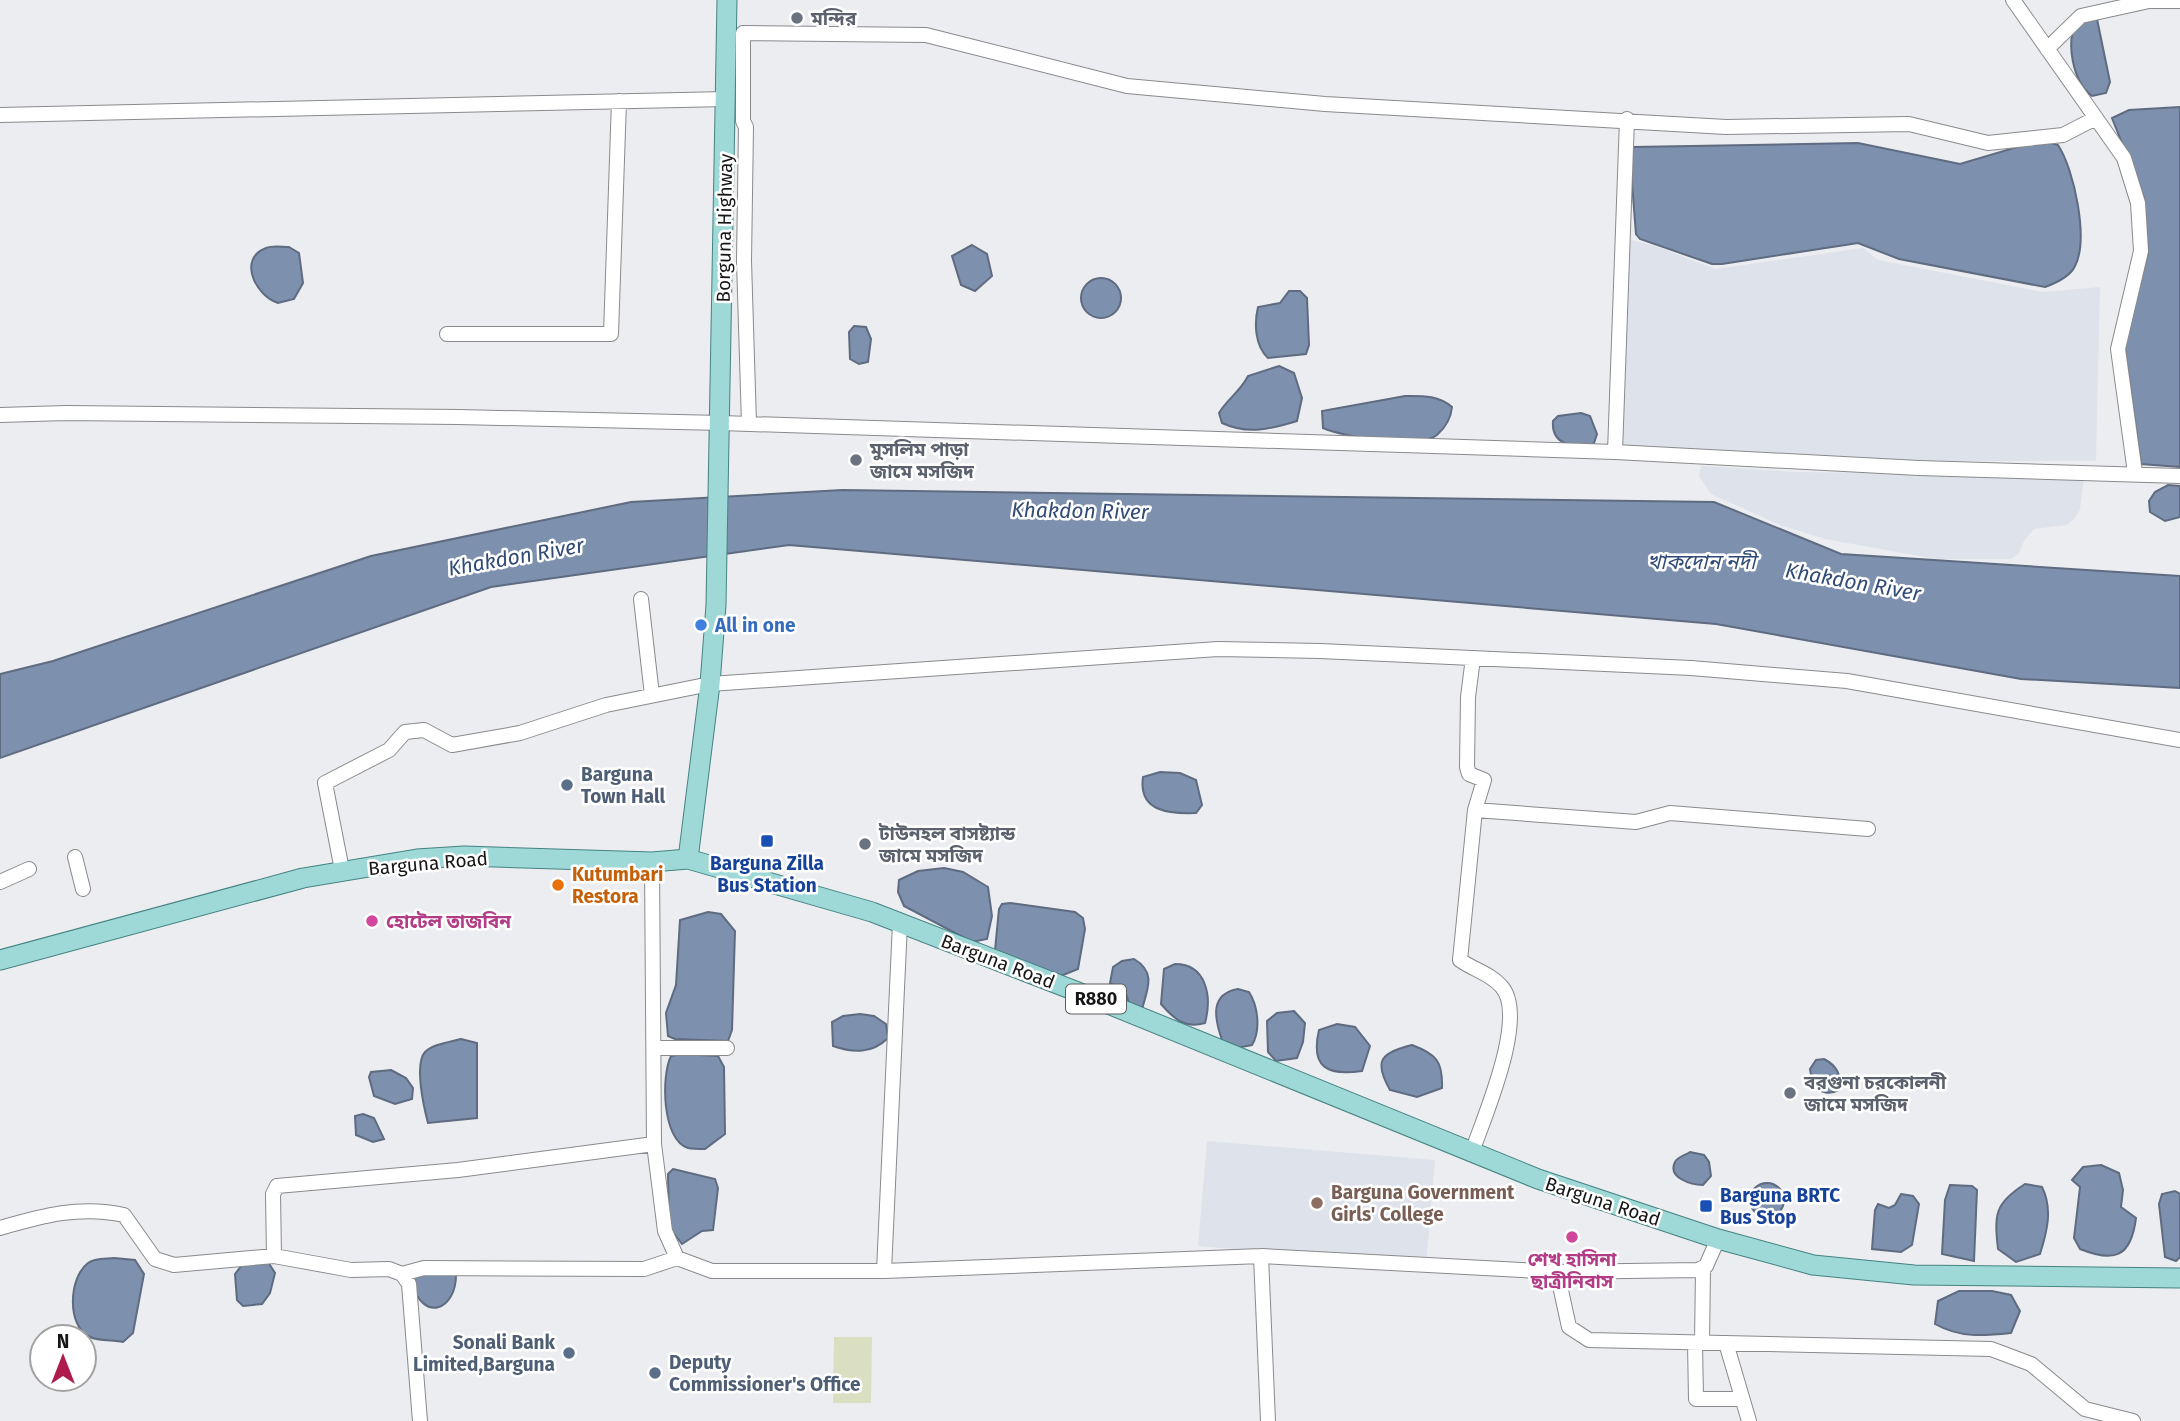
<svg xmlns="http://www.w3.org/2000/svg" width="2180" height="1421" font-family="'Fira Sans','Noto Sans Bengali',sans-serif">
	<style>
		.built { fill: #dee2eb }
		.green { fill: #dadfc2 }
		.water { fill: #7d90ad; stroke: #5e6b80; stroke-width: 2 }
		.lines { fill: none; stroke-linecap: round; stroke-linejoin: round }
		.minor-casing { stroke: #898a8c; stroke-width: 16 }
		.major-casing { stroke: #448382; stroke-width: 21 }
		.minor { stroke: #fff; stroke-width: 14 }
		.major { stroke: #9ed8d7; stroke-width: 19 }
		.worship-dot { fill: #6b7280; stroke: #fff; stroke-width: 2.5 }
		.shop-dot { fill: #3f7fe0; stroke: #fff; stroke-width: 2.5 }
		.service-dot { fill: #5c6f8a; stroke: #fff; stroke-width: 2.5 }
		.transit-dot { fill: #1a4fb4; stroke: #fff; stroke-width: 2.5 }
		.food-dot { fill: #e8710a; stroke: #fff; stroke-width: 2.5 }
		.hotel-dot { fill: #d1479c; stroke: #fff; stroke-width: 2.5 }
		.education-dot { fill: #8d6e63; stroke: #fff; stroke-width: 2.5 }
		.labels { text-anchor: middle; stroke-width: 5; stroke-linejoin: round; paint-order: stroke }
		.shield { fill: #fff; stroke: #5c5c5d; stroke-width: 2 }
		.shield-label { font-size: 18px; font-weight: bold; fill: #161617 }
		.worship-label { font-size: 19px; font-weight: bold; fill: #5b616d; stroke: #fff; text-anchor: start }
		.street-label { font-size: 19px; fill: #161617; stroke: #fff }
		.shop-label { font-size: 19px; font-weight: bold; fill: #366cbe; stroke: #fff; text-anchor: start }
		.service-label { font-size: 19px; font-weight: bold; fill: #4e5e75; stroke: #fff; text-anchor: start }
		.transit-label { font-size: 19px; font-weight: bold; fill: #164399; stroke: #fff }
		.food-label { font-size: 19px; font-weight: bold; fill: #c56008; stroke: #fff; text-anchor: start }
		.hotel-label { font-size: 19px; font-weight: bold; fill: #b23c85; stroke: #fff; text-anchor: start }
		.education-label { font-size: 19px; font-weight: bold; fill: #785e54; stroke: #fff; text-anchor: start }
		.water-label { font-size: 21px; font-style: italic; fill: #314b76; stroke: #fff }
	</style>
	<rect width="100%" height="100%" fill="#ecedf0"/>
	<path class="built" d="M1624 238 1655 246 1715 269 1863 248 1878 260 2043 292 2100 287 2096 461H1945L1767 455 1617 445Z
		M1701 466 1797 472 2084 476 2080 509 2075 518 2067 525 2034 529 2024 541 2019 553 2011 559H1936L1825 539 1780 525 1711 494 1699 476Z
		M1207 1141 1435 1160 1426 1265 1198 1246Z"/>
	<path class="green" d="M834 1337H872L871 1403H833Z"/>
	<path class="water" d="M2097 19 2110 82 2106 93 2092 96C2073 82 2065 42 2077 22Z
		M2180 107V467L2141 464 2124 344 2148 252 2144 198 2112 118 2129 110Z
		M2041 140 2058 145C2074 169 2089 239 2075 266 2070 277 2056 283 2045 287L1899 259 1858 243 1722 264H1712L1640 239 1636 234 1631 170 1633 147 1858 143 1960 164Z
		M972 245 987 254 992 276 975 291 961 285 952 256Z
		M289 247 299 253 303 283 294 299 278 303C256 296 237 259 266 248 273 245 282 247 289 247Z
		M1081 298a20 20 0 1 1 40 0a20 20 0 1 1-40 0Z
		M1289 291H1300L1307 298 1309 345 1306 354 1268 358C1255 346 1254 324 1258 307L1280 303Z
		M854 326 866 327 871 339 868 362 859 364 850 359 849 332Z
		M1279 366 1294 373 1302 398 1297 421C1271 429 1248 435 1222 423L1219 413C1228 398 1240 392 1248 376Z
		M1405 396C1422 396 1438 395 1452 407 1451 418 1446 427 1437 435 1419 449 1343 437 1323 428L1322 411Z
		M1581 413 1590 416 1597 434 1593 446C1575 446 1551 447 1553 421L1558 416Z
		M2168 485 2180 486V517L2165 521 2150 512 2149 501 2155 492Z
		M842 490 1714 502 1841 554 2180 576V688L2021 679 1716 624 789 545 491 587 0 758V674L53 661 371 556 631 502Z
		M1160 772 1180 773 1196 780 1202 805 1196 813C1170 814 1138 812 1143 777Z
		M944 868 963 872 988 887 992 916 987 939 972 942 904 906 898 892 899 880 918 871Z
		M1010 903 1075 912 1083 918 1085 929 1078 969 1061 976 995 950 999 909 1002 904Z
		M708 912 721 914 735 931 732 1030 728 1041 675 1039 668 1036 666 1013 676 985 680 920Z
		M1134 959C1156 972 1148 988 1142 1009L1129 1003 1126 994 1110 983 1113 967 1122 961Z
		M1175 964C1207 964 1212 997 1205 1023 1185 1029 1174 1019 1161 1004L1164 969Z
		M1238 989 1249 992C1258 1006 1261 1030 1252 1045L1236 1048 1222 1040C1214 1017 1210 994 1238 989Z
		M1294 1011 1305 1023 1303 1042 1297 1058 1276 1061 1268 1052 1267 1021 1277 1013Z
		M860 1014 874 1016 886 1024 888 1038C872 1054 853 1053 833 1046L832 1022 843 1016Z
		M1337 1024 1355 1027 1370 1046 1362 1071C1328 1076 1310 1068 1319 1030Z
		M461 1039 477 1043V1118L428 1123C424 1108 414 1064 425 1052 433 1044 450 1042 461 1039Z
		M1412 1045C1436 1054 1443 1061 1442 1088L1417 1097 1390 1090C1373 1060 1381 1053 1412 1045Z
		M681 1054 718 1056 724 1067 725 1134 705 1149C700 1149 693 1149 688 1148 662 1140 661 1076 671 1056Z
		M1824 1059C1836 1065 1843 1076 1839 1090 1829 1095 1823 1093 1813 1087L1810 1069 1816 1060Z
		M391 1070 406 1078 413 1088 412 1099 395 1104 374 1096 369 1077 371 1072Z
		M363 1114 374 1118 384 1139 373 1142 356 1135 355 1116Z
		M1690 1152 1704 1155 1709 1162 1711 1176 1703 1185C1692 1185 1667 1178 1675 1162 1677 1157 1686 1155 1690 1152Z
		M2101 1165 2119 1173 2123 1190 2121 1207 2136 1218C2131 1257 2115 1263 2080 1249L2074 1238 2080 1187 2072 1180 2083 1167Z
		M673 1169 715 1179 718 1188 713 1230 702 1231 682 1244 669 1227 668 1174Z
		M1750 1200a17 17 0 1 1 34 0a17 17 0 1 1-34 0Z
		M2025 1184 2042 1187C2053 1209 2047 1232 2040 1254L2016 1262 1998 1249C1994 1214 1995 1203 2025 1184Z
		M1950 1185 1972 1186 1977 1190 1974 1261 1942 1254 1945 1200Z
		M2175 1191 2180 1194V1257L2176 1261 2165 1257 2159 1204 2162 1194Z
		M1901 1194 1913 1196 1919 1204 1912 1245 1901 1252 1872 1249 1875 1210 1878 1204 1889 1208 1895 1205Z
		M114 1258 135 1260 144 1274 133 1333 123 1342C113 1340 98 1341 90 1337 66 1326 69 1277 88 1263 94 1258 106 1259 114 1258Z
		M268 1262 275 1273 270 1293 262 1304 243 1306 237 1300 235 1274 242 1265Z
		M416 1269 456 1275C456 1310 423 1324 411 1281Z
		M1959 1291H1992L2011 1295 2020 1311 2011 1333C1983 1336 1960 1338 1935 1324L1938 1301Z"/>
	<g class="lines">
		<g class="minor-casing">
			<path id="minor" d="M2013 0 2124 158 2138 203 2141 251 2118 349 2135 473
				M2047 49 2081 16 2149 1H2180
				M0 115 727 99
				M447 334H611L619 101
				M0 415 66 413 459 417 721 423 1615 452 1919 468 2180 476
				M749 424 744 261 746 127 743 121V33L926 35 1127 86 1325 104 1726 127 1909 124 1988 143 2063 135 2096 118
				M1615 452 1627 119
				M641 599 652 695
				M1475 810 1636 822 1670 813 1868 829
				M75 857 83 889
				M652 862 654 1144 665 1231 677 1258 712 1271H884L1261 1256 1557 1272 1698 1270 1706 1266 1718 1239
				M342 870 325 783 389 750 405 732 424 730 452 745 520 733 606 705 710 684 1218 649 1320 651 1691 668 1847 681 2180 740
				M0 882 29 869
				M654 1048H727
				M1472 1152C1484 1117 1529 1015 1501 986 1491 974 1472 969 1460 960L1475 810 1484 780 1469 774 1467 767 1468 697 1473 658
				M0 1228C42 1216 80 1205 124 1215L155 1259 174 1265 274 1256 351 1270 389 1269 402 1274 409 1284 420 1421
				M274 1256 273 1194 277 1186 458 1170 654 1144
				M1261 1256 1268 1421
				M884 1271 900 923
				M1557 1272 1569 1327 1589 1340 1991 1349 2031 1364 2085 1409 2133 1421
				M402 1274 424 1268 644 1269 677 1258
				M1695 1343 1696 1399H1742
				M1702 1343 1703 1269
				M1726 1343 1749 1421"/>
		</g>
		<g class="major-casing">
			<path id="major" d="M688 859 710 684 716 605 727 0
				M0 960 303 878 417 859 464 856 652 862 688 859 872 912 1096 999 1538 1179 1718 1239 1813 1265 1914 1275 2180 1278"/>
		</g>
		<use href="#minor" class="minor"/>
		<use href="#major" class="major"/>
	</g>
	<g class="worship-dot">
		<circle cx="797" cy="18" r="7"/>
		<circle cx="856" cy="460" r="7"/>
		<circle cx="865" cy="844" r="7"/>
		<circle cx="1790" cy="1093" r="7"/>
	</g>
	<circle class="shop-dot" cx="701" cy="625" r="7"/>
	<g class="service-dot">
		<circle cx="567" cy="785" r="7"/>
		<circle cx="569" cy="1353" r="7"/>
		<circle cx="655" cy="1373" r="7"/>
	</g>
	<g class="transit-dot">
		<rect x="760" y="834" width="14" height="14" rx="3.5"/>
		<rect x="1699" y="1199" width="14" height="14" rx="3.5"/>
	</g>
	<circle class="food-dot" cx="558" cy="885" r="7"/>
	<g class="hotel-dot">
		<circle cx="372" cy="921" r="7"/>
		<circle cx="1572" cy="1237" r="7"/>
	</g>
	<circle class="education-dot" cx="1317" cy="1203" r="7"/>
	<g class="labels">
		<rect class="shield" x="1066" y="984.5" width="60" height="29" rx="5"/>
		<g class="shield-label">
			<text x="1096" y="1005">R880</text>
		</g>
		<g class="worship-label">
			<text x="811" y="25">মন্দির</text>
			<text x="870" y="456">মুসলিম পাড়া<tspan x="870" dy="22">জামে মসজিদ</tspan></text>
			<text x="879" y="840">টাউনহল বাসষ্ট্যান্ড<tspan x="879" dy="22">জামে মসজিদ</tspan></text>
			<text x="1804" y="1089">বরগুনা চরকোলনী<tspan x="1804" dy="22">জামে মসজিদ</tspan></text>
		</g>
		<g class="street-label">
			<text transform="translate(724 228) rotate(-89)" y="7">Borguna Highway</text>
			<text transform="translate(428 863) rotate(-5)" y="7">Barguna Road</text>
			<text transform="translate(998 961) rotate(21)" y="7">Barguna Road</text>
			<text transform="translate(1603 1201) rotate(18)" y="7">Barguna Road</text>
		</g>
		<g class="shop-label">
			<text x="715" y="632">All in one</text>
		</g>
		<g class="service-label">
			<text x="581" y="781">Barguna<tspan x="581" dy="22">Town Hall</tspan></text>
			<text x="555" y="1349" text-anchor="end">Sonali Bank<tspan x="555" dy="22">Limited,Barguna</tspan></text>
			<text x="669" y="1369">Deputy<tspan x="669" dy="22">Commissioner's Office</tspan></text>
		</g>
		<g class="transit-label">
			<text x="767" y="870">Barguna Zilla<tspan x="767" dy="22">Bus Station</tspan></text>
			<text x="1720" y="1202" text-anchor="start">Barguna BRTC<tspan x="1720" dy="22">Bus Stop</tspan></text>
		</g>
		<g class="food-label">
			<text x="572" y="881">Kutumbari<tspan x="572" dy="22">Restora</tspan></text>
		</g>
		<g class="hotel-label">
			<text x="386" y="928">হোটেল তাজবিন</text>
			<text x="1572" y="1266" text-anchor="middle">শেখ হাসিনা<tspan x="1572" dy="22">ছাত্রীনিবাস</tspan></text>
		</g>
		<g class="education-label">
			<text x="1331" y="1199">Barguna Government<tspan x="1331" dy="22">Girls' College</tspan></text>
		</g>
		<g class="water-label">
			<text transform="translate(1080 511) rotate(1)" y="7">Khakdon River</text>
			<text transform="translate(516 557) rotate(-10)" y="7">Khakdon River</text>
			<text x="1701" y="569">খাকদোন নদী</text>
			<text transform="translate(1853 582) rotate(10)" y="7">Khakdon River</text>
		</g>
	</g>
	<g transform="translate(63 1358)"><circle r="33" fill="#ffffff" stroke="#a2a2a2" stroke-width="2"/>
	<path d="M0-5L12 26L0 18L-12 26Z" fill="#ae1c4c"/>
	<text y="-10" font-size="19" font-weight="bold" text-anchor="middle" fill="#161617">N</text>
	</g>
</svg>
